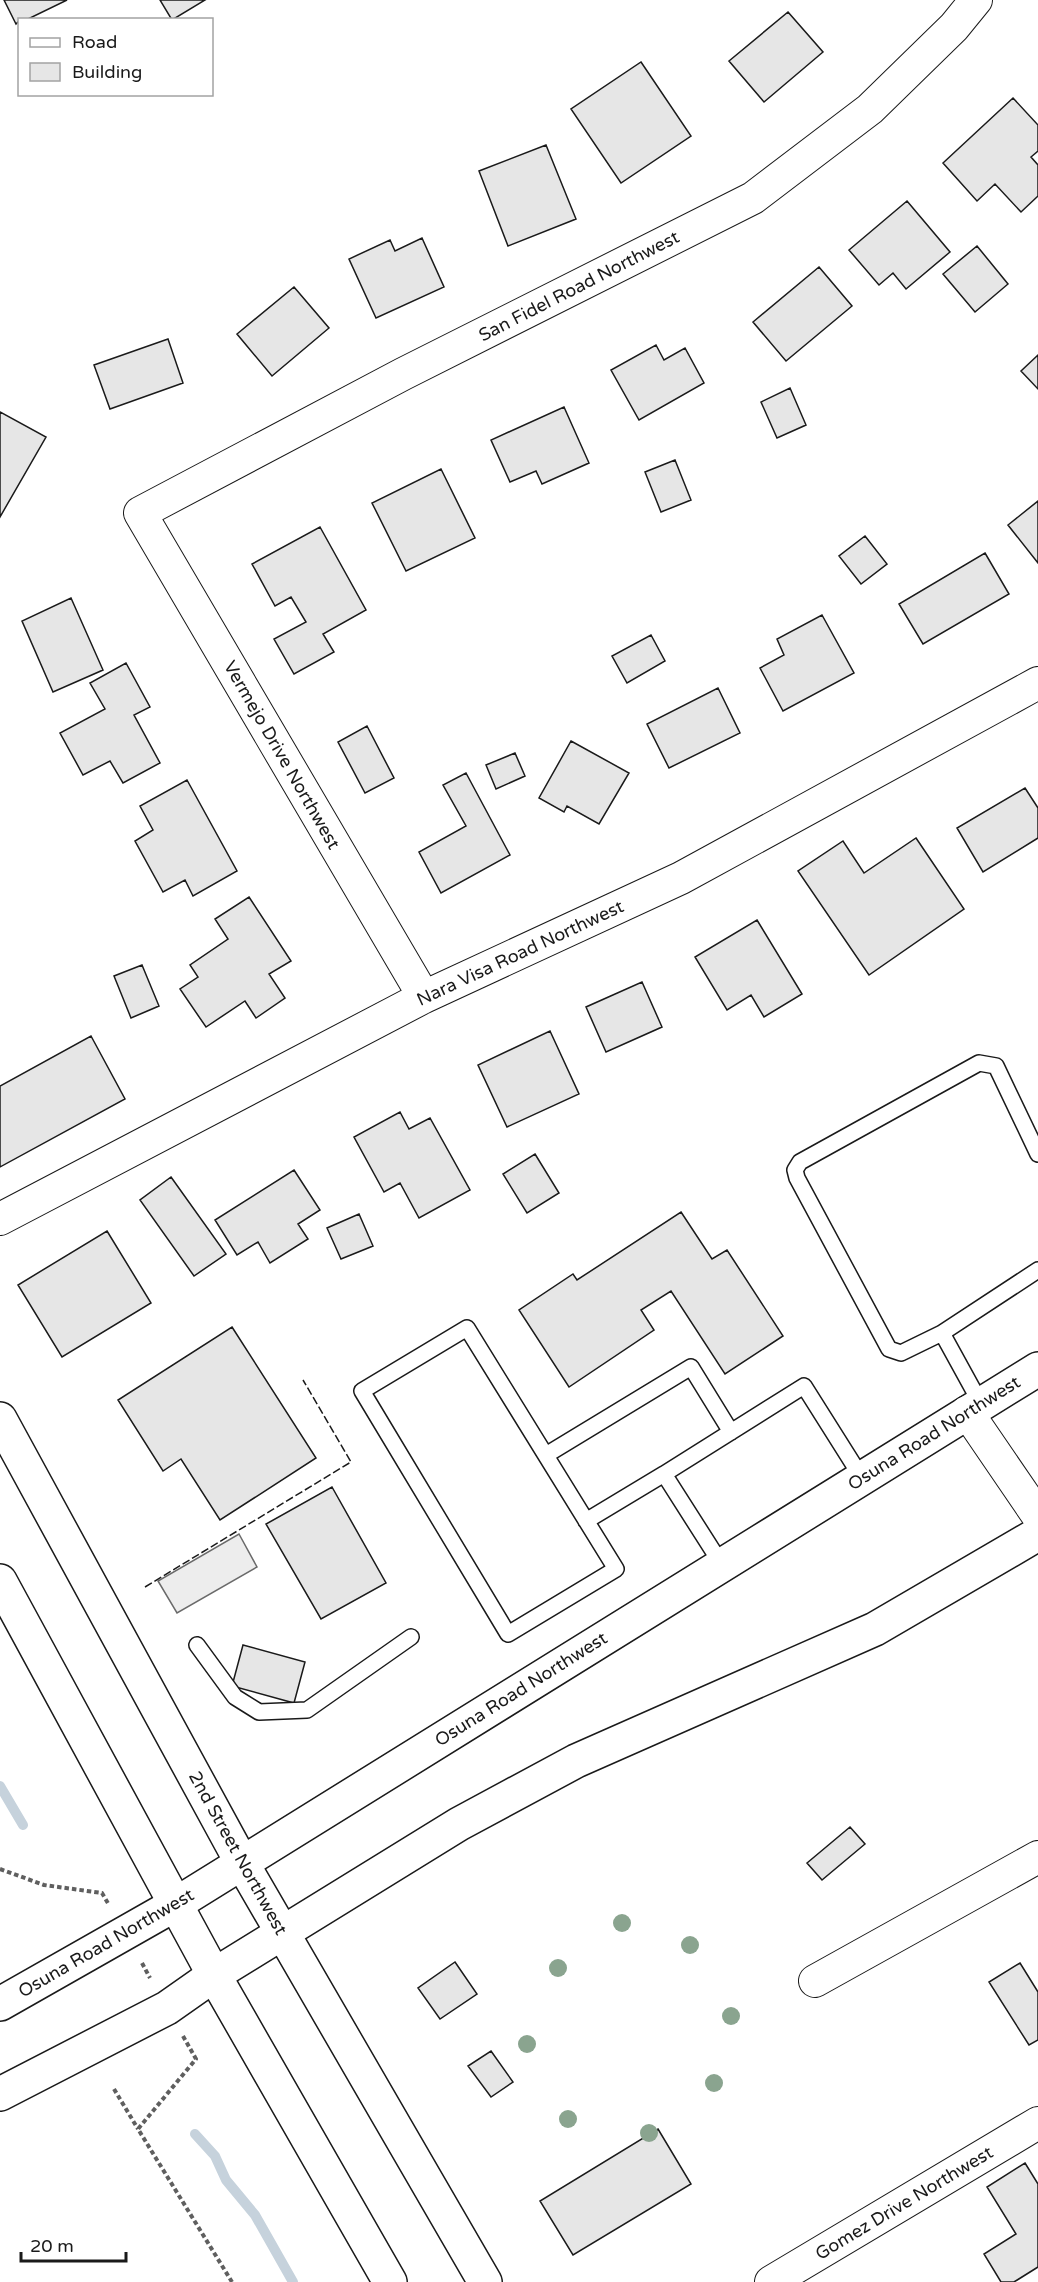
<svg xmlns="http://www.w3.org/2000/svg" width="1038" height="2282" font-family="'Varela Round',sans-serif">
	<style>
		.parking { fill: #ededed; stroke: #6a6a6a; stroke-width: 1.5 }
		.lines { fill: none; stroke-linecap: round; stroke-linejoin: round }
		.stream { stroke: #c6d2dc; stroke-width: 10 }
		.building { fill: #e6e6e6; stroke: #1a1a1a; stroke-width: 1.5 }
		.lane-casing { stroke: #1a1a1a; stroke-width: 18 }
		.street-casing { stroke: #1a1a1a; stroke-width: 34 }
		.secondary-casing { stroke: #1a1a1a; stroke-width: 36 }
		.primary-casing { stroke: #1a1a1a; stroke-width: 36 }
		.path { stroke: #5f5f5f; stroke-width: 4; stroke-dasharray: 4.5 3; stroke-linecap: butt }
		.lane { stroke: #fff; stroke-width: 15 }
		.street { stroke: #fff; stroke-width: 32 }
		.secondary { stroke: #fff; stroke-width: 33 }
		.primary { stroke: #fff; stroke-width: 33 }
		.fence { stroke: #1a1a1a; stroke-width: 1.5; stroke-dasharray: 8 3; stroke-linecap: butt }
		.tree { fill: #8aa48f }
		.labels { text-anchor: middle; stroke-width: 4.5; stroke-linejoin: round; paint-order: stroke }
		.street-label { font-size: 18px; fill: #1a1a1a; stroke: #fff }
	</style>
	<rect width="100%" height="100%" fill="#fff"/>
	<path class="parking" d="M239 1534 257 1567 177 1613 158 1581Z"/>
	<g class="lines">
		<path class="stream" d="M0 1786 23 1825
			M195 2134 215 2156 226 2180 255 2215 293 2282"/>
	</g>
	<path class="building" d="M4 0H67L26 20H20L16 24Z
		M160 0H205L172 20Z
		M788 12 823 52 764 102 729 61Z
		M641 62 691 136 621 183 571 109Z
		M1013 98 1038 125V151L1031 157 1038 165V196L1021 212 995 184 977 201 943 163Z
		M546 145 576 219 508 246 479 171Z
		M907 201 950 252 906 289 893 273 879 285 849 250Z
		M422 238 444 287 376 318 349 259 390 240 395 251Z
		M977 246 1008 284 975 312 943 274Z
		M819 267 852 306 786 361 753 322Z
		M294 287 329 328 272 376 237 334Z
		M168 339 183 383 110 409 94 365Z
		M656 345 664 360 685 348 704 383 639 420 611 370Z
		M1038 355V389L1021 371Z
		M790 388 806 425 777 438 761 402Z
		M564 407 589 463 542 484 536 471 510 482 491 440Z
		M0 412 46 437 0 517Z
		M675 460 691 500 661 512 645 472Z
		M441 469 475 538 406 571 372 503Z
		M1038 501V563L1008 525Z
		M320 527 366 610 323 634 334 652 294 674 274 639 306 622 291 597 275 606 252 564Z
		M865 536 887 564 861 584 839 556Z
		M985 553 1009 594 923 644 899 604Z
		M71 598 103 670 53 692 22 621Z
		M822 615 854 673 783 711 760 668 784 655 777 639Z
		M651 635 665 661 627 683 612 656Z
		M126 663 150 707 134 715 160 763 123 783 110 761 83 775 60 733 105 709 90 683Z
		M718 688 740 733 669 768 647 724Z
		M367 726 394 778 365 793 338 742Z
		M571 741 629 773 599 824 567 806 564 812 539 798Z
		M515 753 525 776 496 789 486 765Z
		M466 773 510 855 441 893 419 852 466 826 443 785Z
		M187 780 237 871 193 896 185 880 163 892 135 841 153 830 140 806Z
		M1025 788 1038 808V838L983 872 957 828Z
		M916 838 964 909 869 975 798 871 843 841 864 873Z
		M249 897 291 961 269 974 285 998 256 1018 245 1001 206 1027 180 989 198 977 190 965 228 939 215 919Z
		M757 920 802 994 764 1017 751 995 727 1010 695 957Z
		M142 965 159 1006 131 1018 114 976Z
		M642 982 662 1027 606 1052 586 1007Z
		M550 1031 579 1094 507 1127 478 1065Z
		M91 1036 125 1099 0 1167V1086Z
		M400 1112 409 1129 430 1118 470 1190 419 1218 400 1183 384 1192 354 1137Z
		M535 1154 559 1193 527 1213 503 1174Z
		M294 1170 320 1210 298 1224 308 1239 270 1263 258 1242 237 1255 215 1220Z
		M171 1177 226 1254 194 1276 140 1200Z
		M681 1212 712 1259 727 1250 783 1336 725 1374 671 1291 641 1310 654 1330 569 1387 519 1310 573 1274 577 1280Z
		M359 1214 373 1246 341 1259 327 1228Z
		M107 1231 151 1303 62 1357 18 1285Z
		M232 1327 316 1458 220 1520 181 1459 163 1471 118 1400Z
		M332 1487 386 1583 321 1619 266 1524Z
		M243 1645 305 1662 294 1703 232 1686Z
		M850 1827 865 1844 822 1880 807 1863Z
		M455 1962 477 1994 440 2019 418 1988Z
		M1020 1963 1038 1992V2040L1029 2045 989 1982Z
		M491 2051 513 2082 491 2097 468 2066Z
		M658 2129 691 2184 573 2255 540 2201Z
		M1025 2163 1038 2184V2267L1014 2282H1001L984 2254 1016 2234 987 2187Z"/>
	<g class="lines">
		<g class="lane-casing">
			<path id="lane" d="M1038 1154 996 1066 979 1063 800 1162 795 1170 797 1178 889 1349 901 1353 942 1333 1038 1270
				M467 1328 616 1569 508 1634 362 1391Z
				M942 1333 981 1404
				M546 1455 691 1367 731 1432
				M586 1521 664 1474
				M722 1565 664 1474 804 1386 862 1478
				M197 1645 235 1697 259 1712 307 1710 411 1637"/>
		</g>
		<g class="street-casing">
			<path id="street" d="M424 997 140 513 403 374 753 198 870 109 954 27 976 0
				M0 1219 424 997 681 878 1038 683
				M967 1412 1038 1516
				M815 1981 1038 1857
				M771 2282 1038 2123"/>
		</g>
		<g class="secondary-casing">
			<path id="secondary" d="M0 2004 176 1904 1038 1369
				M0 2094 167 2008 214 1975 459 1824 576 1761 875 1629 1038 1534"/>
		</g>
		<g class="primary-casing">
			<path id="primary" d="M0 1419 242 1863 485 2282
				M0 1581 214 1975 390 2282"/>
		</g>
		<path class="path" d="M0 1869 44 1885 102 1893 109 1905
			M142 1963 150 1978
			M183 2036 196 2059 138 2129 232 2282
			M114 2089 138 2129"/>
		<use href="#lane" class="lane"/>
		<use href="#street" class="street"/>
		<use href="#secondary" class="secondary"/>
		<use href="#primary" class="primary"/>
		<path class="fence" d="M145 1587 351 1462 303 1380"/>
	</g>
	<g class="tree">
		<circle cx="622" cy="1923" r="9"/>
		<circle cx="690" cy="1945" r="9"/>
		<circle cx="558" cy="1968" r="9"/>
		<circle cx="731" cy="2016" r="9"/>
		<circle cx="527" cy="2044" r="9"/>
		<circle cx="714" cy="2083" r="9"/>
		<circle cx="568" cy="2119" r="9"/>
		<circle cx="649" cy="2133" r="9"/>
	</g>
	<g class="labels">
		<g class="street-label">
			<text transform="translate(579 286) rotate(-27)" y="6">San Fidel Road Northwest</text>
			<text transform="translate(282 755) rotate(60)" y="6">Vermejo Drive Northwest</text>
			<text transform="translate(520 953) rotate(-25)" y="6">Nara Visa Road Northwest</text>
			<text transform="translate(934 1433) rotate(-32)" y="6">Osuna Road Northwest</text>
			<text transform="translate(521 1689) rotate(-32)" y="6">Osuna Road Northwest</text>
			<text transform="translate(238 1853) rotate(61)" y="6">2nd Street Northwest</text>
			<text transform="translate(106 1943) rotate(-30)" y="6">Osuna Road Northwest</text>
			<text transform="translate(904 2203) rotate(-31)" y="6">Gomez Drive Northwest</text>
		</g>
	</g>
	<rect x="18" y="18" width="195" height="78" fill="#ffffff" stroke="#a3a3a3" stroke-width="1.5"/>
	<rect x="30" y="38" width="30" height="9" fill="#ffffff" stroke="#a3a3a3" stroke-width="1.5"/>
	<text x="72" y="48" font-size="18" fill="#1a1a1a">Road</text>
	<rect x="30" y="63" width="30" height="18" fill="#e6e6e6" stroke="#a3a3a3" stroke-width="1.5"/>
	<text x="72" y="78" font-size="18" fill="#1a1a1a">Building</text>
	<path d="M21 2252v9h105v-9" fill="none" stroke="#1a1a1a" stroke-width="3"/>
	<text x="30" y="2252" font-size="18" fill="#1a1a1a" stroke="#ffffff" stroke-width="4.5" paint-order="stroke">20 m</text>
</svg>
